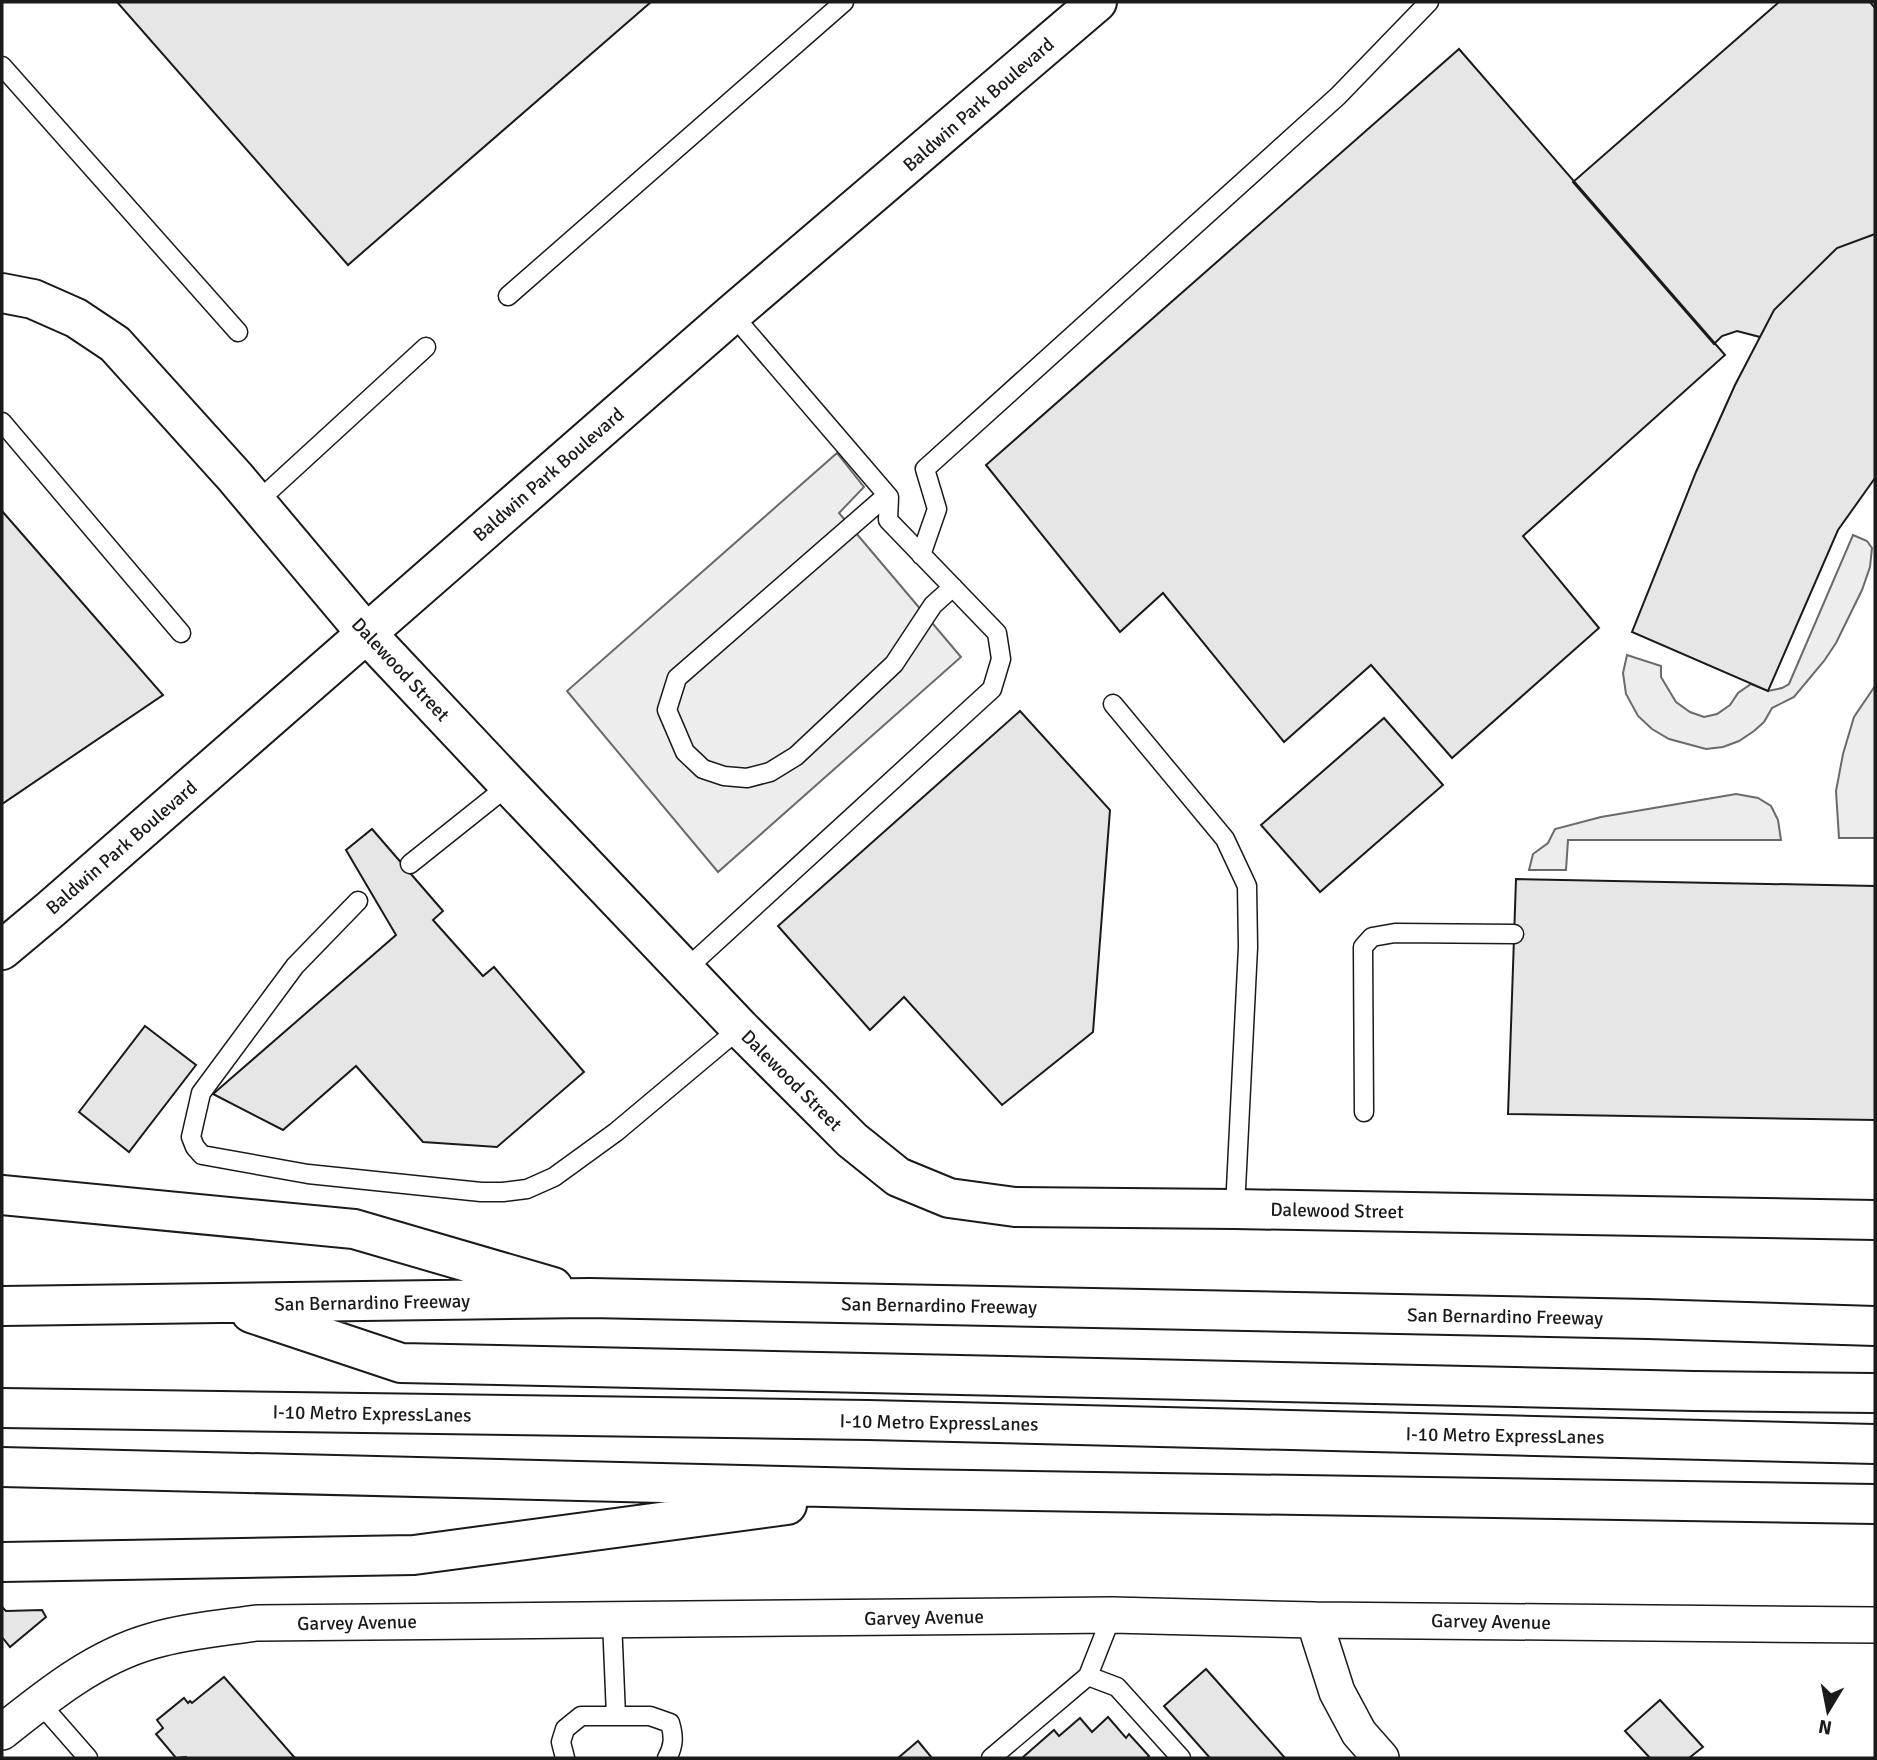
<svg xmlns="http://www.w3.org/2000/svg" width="1877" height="1760" font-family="Signika,sans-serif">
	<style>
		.built { fill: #ededed; stroke: #6a6a6a; stroke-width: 2 }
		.building { fill: #e6e6e6; stroke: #1a1a1a; stroke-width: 2 }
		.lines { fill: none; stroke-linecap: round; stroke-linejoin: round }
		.lane-casing { stroke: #1a1a1a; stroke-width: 21 }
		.street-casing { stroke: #1a1a1a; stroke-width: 38 }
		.secondary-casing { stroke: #1a1a1a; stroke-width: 42 }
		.highway-casing { stroke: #1a1a1a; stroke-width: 42 }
		.lane { stroke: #fff; stroke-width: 18 }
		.street { stroke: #fff; stroke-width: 35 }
		.secondary { stroke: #fff; stroke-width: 38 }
		.highway { stroke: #fff; stroke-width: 38 }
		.labels { text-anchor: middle; stroke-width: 5; stroke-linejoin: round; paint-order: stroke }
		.street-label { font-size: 19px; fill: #1a1a1a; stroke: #fff }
	</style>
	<rect width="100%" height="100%" fill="#fff"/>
	<path class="built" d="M837 453 864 487 839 513 961 657 718 872 567 691Z
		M1853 535 1867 541 1872 548 1870 567 1862 590 1836 643 1824 661 1794 697 1772 708 1764 722 1754 731 1739 741 1723 747 1706 749 1669 739 1652 729 1638 716 1626 694 1623 673 1627 655 1661 666V677L1676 702 1690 712 1704 717 1717 714 1730 705 1738 693 1751 684 1768 691 1782 688 1789 684Z
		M1875 686V838H1839L1836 791 1843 754 1854 717Z
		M1736 794 1758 798 1771 806 1778 820 1781 840H1568L1566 870H1529L1533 854 1548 843 1555 829 1601 817Z"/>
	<path class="building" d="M117 2H651L348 265Z
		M1779 2H1870L1875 8V234L1837 248 1774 310 1760 337 1737 331 1722 336 1714 344 1573 182Z
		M1459 49 1725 355 1523 536 1599 628 1452 758 1371 665 1284 742 1163 593 1120 632 986 465Z
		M1875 234V478L1838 530 1768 691 1632 632 1696 472 1735 385 1774 310 1837 248Z
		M2 511 163 695 2 804Z
		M1020 711 1110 810 1093 1032 1002 1105 904 997 870 1030 778 926Z
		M1384 718 1443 785 1320 892 1261 825Z
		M372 829 443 911 433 920 483 976 494 967 584 1072 497 1147 423 1142 356 1066 283 1130 213 1094 396 935 346 850Z
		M1516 879 1875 886V1120L1508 1114Z
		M145 1026 196 1065 129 1152 79 1112Z
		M2 1607 6 1611 42 1610 46 1617 10 1647 2 1637Z
		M1206 1669 1285 1758H1210L1164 1706Z
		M224 1677 295 1758H187L186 1757 176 1758 156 1734 163 1728 157 1720 184 1698 188 1703 190 1701 192 1703Z
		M1660 1700 1703 1747 1689 1758H1650L1625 1731Z
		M1108 1717 1126 1738 1129 1734 1149 1756 1147 1758H1022L1054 1730 1059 1736 1080 1718 1092 1732Z
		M918 1741 932 1758H898Z"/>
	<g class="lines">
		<g class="lane-casing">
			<path id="lane" d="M2 66 238 332
				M508 296 844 2
				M2 422 181 633
				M887 495 677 678 667 710 685 752 703 769 724 776 747 778 770 772 796 756 894 664 933 605 953 587
				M257 502 426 347
				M921 555 937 509 925 469 1338 96 1429 2
				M1113 704 1225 839 1247 886 1248 947 1235 1209
				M410 864 509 785
				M358 901 295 966 201 1093 191 1137 195 1147 202 1155 308 1174 481 1192H503L527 1189 554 1177 616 1132 740 1028
				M684 971 992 689 1001 659 997 633 888 520 889 497 732 314
				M1364 1112 1363 947 1372 937 1395 933 1514 934
				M612 1620 616 1716
				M1088 1676 1117 1687 1181 1758
				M39 1702 88 1758
				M565 1758 561 1742 565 1729 581 1716H650L670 1723C674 1736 674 1746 667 1758
				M991 1758 1088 1676 1112 1615"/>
		</g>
		<g class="street-casing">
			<path id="street" d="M1314 1620 1337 1692 1359 1733 1381 1758
				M2 1732C47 1696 95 1657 152 1641 186 1631 222 1628 257 1623L1112 1615 1314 1620 1875 1625"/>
		</g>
		<g class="secondary-casing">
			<path id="secondary" d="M2 293 33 299 76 318 115 344 235 477 366 633 509 785 740 1028 852 1140 898 1177 949 1198 1015 1207 1235 1209 1875 1220
				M2 950 51 909 732 314 1097 2"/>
		</g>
		<g class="highway-casing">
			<path id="highway" d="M2 1195 354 1229 553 1287
				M2 1306 590 1298 1648 1319 1875 1326
				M251 1313 401 1363 1694 1391 1875 1393
				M2 1408 868 1420 1875 1444
				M2 1467 908 1489 1875 1504
				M2 1562 414 1555 787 1505"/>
		</g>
		<use href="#lane" class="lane"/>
		<use href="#street" class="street"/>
		<use href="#secondary" class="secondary"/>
		<use href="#highway" class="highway"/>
	</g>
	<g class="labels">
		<g class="street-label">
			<text transform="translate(978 104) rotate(-41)" y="7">Baldwin Park Boulevard</text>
			<text transform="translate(548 474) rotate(-41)" y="7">Baldwin Park Boulevard</text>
			<text transform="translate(401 669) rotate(47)" y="7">Dalewood Street</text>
			<text transform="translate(121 847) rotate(-41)" y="7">Baldwin Park Boulevard</text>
			<text transform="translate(792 1080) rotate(45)" y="7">Dalewood Street</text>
			<text transform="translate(1337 1210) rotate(1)" y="7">Dalewood Street</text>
			<text transform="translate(372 1302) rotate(-1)" y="7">San Bernardino Freeway</text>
			<text transform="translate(939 1305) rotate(1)" y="7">San Bernardino Freeway</text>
			<text transform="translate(1505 1316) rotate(1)" y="7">San Bernardino Freeway</text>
			<text transform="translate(372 1413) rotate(1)" y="7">I-10 Metro ExpressLanes</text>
			<text transform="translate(939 1422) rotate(1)" y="7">I-10 Metro ExpressLanes</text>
			<text transform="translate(1505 1435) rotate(1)" y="7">I-10 Metro ExpressLanes</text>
			<text transform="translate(924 1617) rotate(-1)" y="7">Garvey Avenue</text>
			<text transform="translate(1491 1621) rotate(1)" y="7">Garvey Avenue</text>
			<text transform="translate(357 1622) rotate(-1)" y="7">Garvey Avenue</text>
		</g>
	</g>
	<rect width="1877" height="1760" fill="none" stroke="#1a1a1a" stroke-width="7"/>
	<g transform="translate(1828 1711) rotate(190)" stroke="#ffffff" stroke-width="5" paint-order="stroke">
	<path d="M0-5L12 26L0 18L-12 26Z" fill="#1a1a1a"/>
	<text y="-10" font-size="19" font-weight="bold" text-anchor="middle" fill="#1a1a1a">N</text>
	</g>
</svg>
